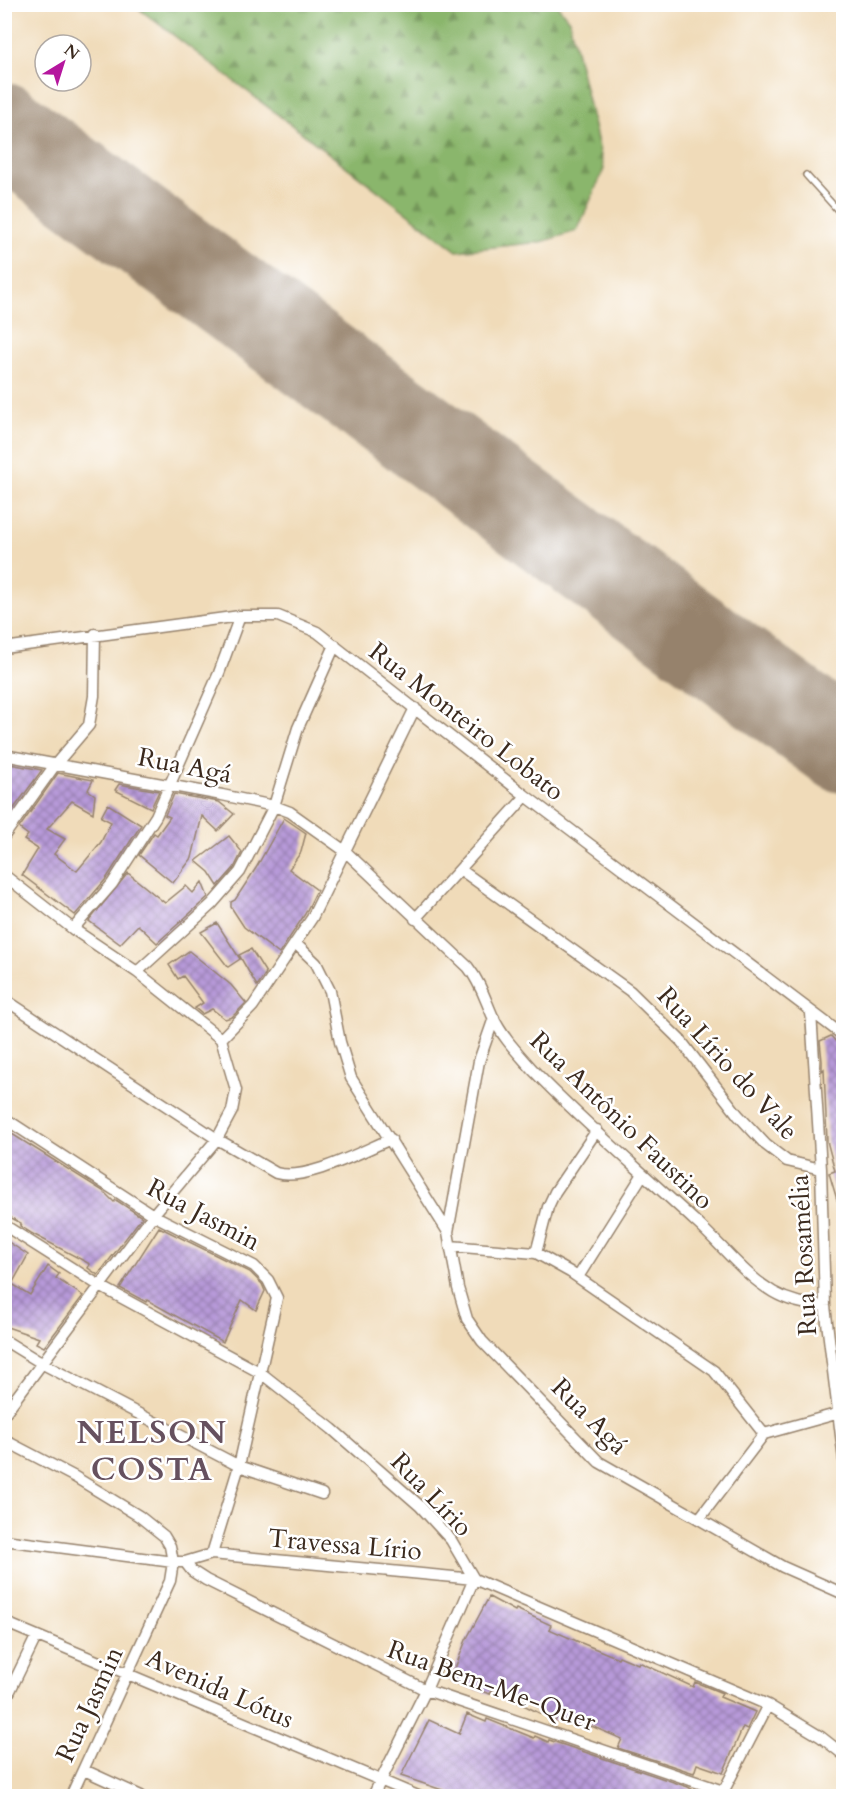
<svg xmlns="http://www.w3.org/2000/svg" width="848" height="1801" font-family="Cardo,serif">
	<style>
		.forest { fill: url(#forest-firs); stroke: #627045; stroke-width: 1.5 }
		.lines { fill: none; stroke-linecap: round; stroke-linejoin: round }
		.runway { stroke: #96826c; stroke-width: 92 }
		.building { fill: url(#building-cross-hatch) }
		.lane-casing { stroke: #96826c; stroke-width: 8 }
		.street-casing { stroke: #96826c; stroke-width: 13 }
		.lane { stroke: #fff; stroke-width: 5 }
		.street { stroke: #fff; stroke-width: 10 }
		.labels { text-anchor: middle; stroke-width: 5; stroke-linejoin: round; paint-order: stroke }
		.street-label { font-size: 26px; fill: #3b2a1e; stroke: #fff }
		.district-label { font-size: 32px; font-weight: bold; letter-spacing: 1.5px; fill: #66515f; stroke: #fff }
	</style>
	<defs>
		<pattern id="forest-firs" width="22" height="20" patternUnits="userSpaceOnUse" patternTransform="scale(1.5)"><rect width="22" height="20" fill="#8ab66c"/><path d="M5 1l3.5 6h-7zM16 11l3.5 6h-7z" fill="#729458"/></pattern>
		<pattern id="building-cross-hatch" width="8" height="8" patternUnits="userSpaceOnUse" patternTransform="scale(1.5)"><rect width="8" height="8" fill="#b79ad9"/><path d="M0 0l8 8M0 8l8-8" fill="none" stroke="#967eaf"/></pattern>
	</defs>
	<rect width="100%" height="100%" fill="#fff"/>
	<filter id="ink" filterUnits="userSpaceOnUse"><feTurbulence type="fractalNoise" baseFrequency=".0167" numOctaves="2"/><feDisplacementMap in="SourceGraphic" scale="12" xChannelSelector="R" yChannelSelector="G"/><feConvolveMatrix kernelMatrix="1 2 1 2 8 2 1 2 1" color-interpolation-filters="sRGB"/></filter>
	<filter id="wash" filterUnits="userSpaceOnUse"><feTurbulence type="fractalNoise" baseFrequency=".008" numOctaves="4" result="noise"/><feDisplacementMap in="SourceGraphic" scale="24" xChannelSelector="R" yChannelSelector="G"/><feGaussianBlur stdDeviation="1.35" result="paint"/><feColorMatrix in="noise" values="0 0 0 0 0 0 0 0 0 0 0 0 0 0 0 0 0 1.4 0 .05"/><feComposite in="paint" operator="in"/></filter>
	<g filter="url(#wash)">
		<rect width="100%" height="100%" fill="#f0dbb9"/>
		<path class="forest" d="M134 5H557L569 20 604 169 577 231 541 242 457 251Z"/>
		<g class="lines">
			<path class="runway" d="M4 129 844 747"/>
		</g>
		<g id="blocks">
			<path class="building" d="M4 763 42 770 4 822Z
				M58 773 93 780 88 790 95 795 93 813 72 801 47 829 65 839 54 854 77 871 101 842 111 822 101 817 108 804 141 825 106 879 75 915 22 875 38 849 24 840 28 835 19 828Z
				M119 784 159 791 151 808 115 790Z
				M174 794 219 802 234 814 218 831 202 816 192 858 173 883 139 855 154 833 157 835 170 817 165 815Z
				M284 818 306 833 301 852 289 869 317 890 305 914 279 954 244 927 231 907V902L235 900 256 868Z
				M229 836 242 852 234 868 218 886 209 872 196 861Z
				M128 873 165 903 186 886 193 893 202 882 208 897 157 943 138 925 120 944 89 921Z
				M217 923 240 959 228 967 201 932Z
				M251 949 266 973 257 986 239 955Z
				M189 951 231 985 246 1003 232 1017 225 1019 212 1009 202 1014 195 1008 203 1003 183 976 178 979 169 965Z
				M831 1036 843 1050V1213H841L829 1173 835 1171 827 1141 824 1069 822 1071V1061L820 1041Z
				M4 1129 103 1191 114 1202 116 1200 142 1217 98 1275 88 1268 90 1264 31 1233 20 1226 21 1223 4 1214Z
				M159 1227 250 1272 262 1284 265 1291 256 1310 242 1300 223 1342 147 1300 146 1302 120 1288Z
				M4 1239 28 1255 12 1284 30 1295 48 1266 59 1274 56 1278 83 1296 44 1347 36 1343 39 1338 4 1326Z
				M489 1597 515 1611 516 1609 551 1625 549 1629 579 1642 618 1658 619 1656 638 1664 639 1662 693 1687 695 1682 722 1693 720 1697 755 1712 747 1729 743 1727 723 1773 697 1764 694 1773 618 1748 622 1739 589 1725 587 1730 557 1716 555 1721 492 1689 490 1694 450 1681 466 1640Z
				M467 1714 486 1722 487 1719 534 1738 535 1736 548 1742 549 1740 688 1787 705 1797H450L451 1793 401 1776 429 1720 459 1734Z"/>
		</g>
	</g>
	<g filter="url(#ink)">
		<use href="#blocks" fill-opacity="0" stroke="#96826c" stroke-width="1.5"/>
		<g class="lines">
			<g class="lane-casing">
				<path id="lane" d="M806 175 844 217"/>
			</g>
			<g class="street-casing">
				<path id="street" d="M4 648 240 616H278L317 632 526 796 844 1036
					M4 755 222 795 274 806 290 812 345 851 468 967C480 982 485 999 493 1017 502 1037 518 1053 532 1069 584 1123 641 1171 696 1222 722 1245 743 1274 773 1292 790 1302 806 1305 825 1306
					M4 836 55 765 89 725 94 696 95 634
					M461 870 630 991 681 1041 738 1115 766 1145 787 1161 821 1169
					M4 875 73 929 137 972 221 1039 236 1090 232 1111 217 1139 153 1215 4 1414
					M415 919 526 796
					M73 929 112 884 156 816 219 673 240 616
					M295 943 316 963 330 991 340 1042 351 1078 448 1232 458 1288 467 1319 482 1341 599 1462 783 1567 844 1594
					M137 972 212 904 240 872 274 806 298 728 335 645
					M4 999 217 1139 276 1173C306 1182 362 1151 391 1139
					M811 1013 821 1169 825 1306 844 1460
					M221 1039 253 1006 312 918 415 708
					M4 1118 153 1215 254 1266 268 1280 277 1298 239 1466 212 1554 185 1562H173L170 1546 164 1536 139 1516 75 1477 4 1440
					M4 1225 100 1286 261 1373 332 1429 420 1506 451 1540 474 1579 768 1705 821 1737 844 1755
					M448 1232 479 1061 494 1018
					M450 1246 536 1253 570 1272 714 1371 764 1434
					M536 1253 548 1207 555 1192 597 1130
					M578 1277 643 1174
					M4 1340 43 1364 239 1466 322 1494
					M699 1519 764 1434 836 1414
					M4 1540 173 1562 170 1581 71 1796
					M212 1554 474 1579 426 1690 373 1796
					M185 1562 192 1571 206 1580 426 1690 723 1791 729 1796
					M4 1622 418 1796
					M4 1703 36 1637
					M84 1770 141 1796
					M721 1796 768 1705"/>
			</g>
			<use href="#lane" class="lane"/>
			<use href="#street" class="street"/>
		</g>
	</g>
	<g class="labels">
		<g class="street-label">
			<text transform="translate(467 721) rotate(38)" y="9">Rua Monteiro Lobato</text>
			<text transform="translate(185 765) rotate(11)" y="9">Rua Agá</text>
			<text transform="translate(728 1063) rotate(48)" y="9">Rua Lírio do Vale</text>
			<text transform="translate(622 1120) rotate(44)" y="9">Rua Antônio Faustino</text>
			<text transform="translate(204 1214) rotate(28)" y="9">Rua Jasmin</text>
			<text transform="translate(803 1255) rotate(-93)" y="9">Rua Rosamélia</text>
			<text transform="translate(590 1416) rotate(45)" y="9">Rua Agá</text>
			<text transform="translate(432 1494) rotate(46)" y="9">Rua Lírio</text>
			<text transform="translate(345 1544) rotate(5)" y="9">Travessa Lírio</text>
			<text transform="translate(492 1685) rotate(20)" y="9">Rua Bem-Me-Quer</text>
			<text transform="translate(220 1688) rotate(24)" y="9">Avenida Lótus</text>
			<text transform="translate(89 1704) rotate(-65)" y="9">Rua Jasmin</text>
		</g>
		<g class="district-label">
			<text x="152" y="1443">NELSON<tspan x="152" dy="37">COSTA</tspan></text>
		</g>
	</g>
	<rect width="848" height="1801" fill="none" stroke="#fff" stroke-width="24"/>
	<g transform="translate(63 63) rotate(38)"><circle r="28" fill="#ffffff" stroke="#b1aaa5" stroke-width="1.5"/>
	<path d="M0-4.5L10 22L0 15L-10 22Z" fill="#b5179e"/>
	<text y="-9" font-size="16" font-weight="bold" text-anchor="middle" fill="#3b2a1e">N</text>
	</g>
</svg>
